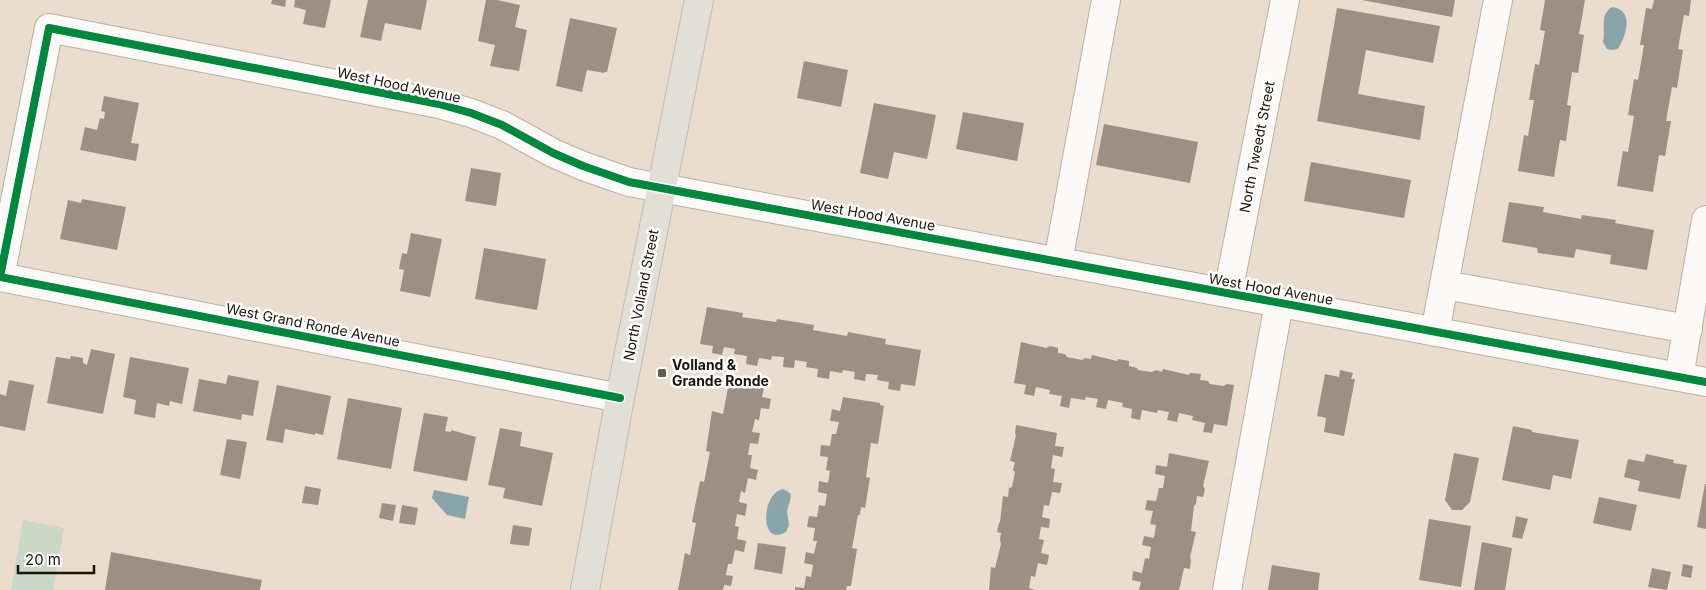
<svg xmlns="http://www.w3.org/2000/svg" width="1706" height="590" font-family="Inter,sans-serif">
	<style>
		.green { fill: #c9d7c4 }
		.water { fill: #8aa4ab }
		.building { fill: #9a9084 }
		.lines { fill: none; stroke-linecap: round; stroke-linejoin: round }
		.minor-casing { stroke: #baafa3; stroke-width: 30 }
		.major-casing { stroke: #c2bbb2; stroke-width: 30 }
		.minor { stroke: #fcfaf8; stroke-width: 28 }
		.major { stroke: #e2dfd6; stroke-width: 28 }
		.cycleway-casing { stroke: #fff; stroke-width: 11 }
		.cycleway { stroke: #00873e; stroke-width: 8 }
		.poi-dot { fill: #655a4e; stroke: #fff; stroke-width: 2 }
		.labels { text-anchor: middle; stroke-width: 5; stroke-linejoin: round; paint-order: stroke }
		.street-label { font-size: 14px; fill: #1d1409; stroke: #fff }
		.poi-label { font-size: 14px; font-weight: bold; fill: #1d1409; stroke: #fff; text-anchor: start }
	</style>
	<rect width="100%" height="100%" fill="#ebddcd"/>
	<path class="green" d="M23 520 64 528 53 590H11Z"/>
	<path class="water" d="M1612 7C1635 10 1626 36 1618 49L1612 50 1607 49 1603 42C1606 28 1599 15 1612 7Z
		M783 489 790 493 791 497 787 511 789 525 786 532C759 548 761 493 783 489Z
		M434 490 469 497 465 519 447 515 432 498Z"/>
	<path class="building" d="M272 0H286L285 7 271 4Z
		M295 0H331L325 28 303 24 306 10 294 7Z
		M368 0H427L421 30 385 23 381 41 360 37Z
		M486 0H497L520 5 515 27 527 30 519 71 490 66 495 45 478 41Z
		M1362 0H1455L1452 17Z
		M1545 0H1585L1579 34 1584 35 1578 73 1572 72 1567 105 1571 106 1566 141 1560 140 1554 177 1518 171 1524 135 1528 136 1534 100H1529L1535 64 1539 65 1545 31 1540 30Z
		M1654 0H1691L1689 16 1684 15 1678 49 1683 50 1677 88 1672 87 1666 121H1671L1665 156 1659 155 1653 192 1617 186 1623 151 1628 152 1634 116 1628 115 1634 79 1638 80 1644 45H1640L1646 8 1652 9Z
		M1337 8 1440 26 1433 63 1366 50 1358 94 1425 106 1420 140 1317 121Z
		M570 18 617 28 607 72H605L604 73 587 70 582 92 556 86Z
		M804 61 848 70 841 107 797 98Z
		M104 96 139 103 131 143 139 144 136 161 80 150 85 127 97 130 100 118 104 119 105 112 101 111Z
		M874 103 936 115 927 159 894 152 888 179 860 173Z
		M963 112 1024 123 1017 161 956 149Z
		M1104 124 1198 142 1190 183 1096 165Z
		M1311 162 1411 180 1404 218 1304 201Z
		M471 168 501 173 496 206 465 201Z
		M82 199 126 207 117 250 60 239 68 200 81 203Z
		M1509 202 1544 207 1543 212 1581 219 1582 215 1616 220 1615 223 1654 230 1647 270 1610 264 1611 255 1576 249 1574 258 1538 253 1537 248 1502 242Z
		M411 233 442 239 430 297 400 291 404 270 399 269 402 253 407 254Z
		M484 248 546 259 537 310 475 299Z
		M707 307 743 313 742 317 776 322 777 319 814 325 813 330 847 336 848 332 886 339 885 344 921 350 915 386 901 384 900 391 888 389 889 382 877 380 878 375 866 374 865 381 854 379 855 372 843 370 842 373 830 371 829 379 817 377 818 369 806 367 807 362 795 360 794 368 783 367 784 357 772 356 771 360 759 358 757 366 746 364 747 356 734 354 735 349 724 347 722 355 712 353 713 346 700 344Z
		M1021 342 1046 348 1050 346 1058 348V353L1065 354 1067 357 1082 360 1085 358 1091 359 1092 355 1117 361 1118 359 1129 361V366L1137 368 1138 370 1152 372 1156 370 1162 372 1163 369 1189 375 1190 373 1201 374 1200 380 1208 381 1210 384 1223 386 1227 384 1234 385 1227 426 1214 424 1212 433 1203 432 1205 423 1192 420 1193 416 1179 413 1177 422 1167 420 1169 412 1158 410 1157 413 1142 410 1140 420 1131 418 1132 409 1122 407 1123 403 1108 400 1106 409 1096 407 1098 399 1086 397 1085 400 1071 398 1069 408 1060 406 1062 396 1049 394 1050 390 1036 387 1034 396 1024 394 1026 385 1014 383Z
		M91 349 115 354 103 414 47 403 56 357 70 359 71 356 83 358V363L87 365Z
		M130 357 189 368 182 404 170 401 169 406 157 403 155 418 134 414 136 400 123 397Z
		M1340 370 1353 373 1351 379H1355L1344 436 1324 432 1326 418 1317 416 1325 374 1339 377Z
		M228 375 259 381 253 416 242 414 241 420 193 411 199 379 226 384Z
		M730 377 765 383 762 397 771 399 769 409 761 408 759 420 755 419 752 432 760 433 758 444 750 443 748 455H752L750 468 758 470 756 480 748 478 745 493 741 491 739 502 747 504 745 516 737 514 735 526 739 527 737 539 746 541 744 552 735 550 732 564H728L726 575 733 576 731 586 724 585 723 590H678L685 553 690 555 696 523 692 522 700 481 704 482 710 452 706 451 712 411 723 414Z
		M9 380 34 385 25 431 0 426V394L6 396Z
		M277 385 331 396 323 435 315 433V435L285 429 283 443 266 440Z
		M843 397 880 403V405L884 406 878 444 871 443 866 477 870 478 865 508 861 507 860 515H858L852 548 857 549 851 586H847L846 590H795V587L804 588 806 576 811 577 813 565 804 563 806 552 814 554 817 541H813L815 528 807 527 809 516 817 517 819 505 825 506 827 494 818 492 819 481 828 483 830 471 826 470 828 457 820 456 821 445 830 446 832 434H836L839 422 830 421 832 409 840 411Z
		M348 398 402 408 391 469 337 459Z
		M424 413 448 417 445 431 451 432V430L476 437 467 481 413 471Z
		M1016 425 1057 433 1055 446 1064 447 1062 457 1053 455 1051 468 1055 469 1053 482 1062 483 1060 493 1052 492 1049 506 1044 505 1042 517 1050 519 1049 528 1041 527 1039 539 1044 540 1041 553 1049 555 1047 565 1038 563 1035 577 1031 576 1029 588 1035 590H989L991 567 995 568 1001 544 1000 540 1001 533 997 532 999 523 1000 522 1003 496 1008 497 1009 488 1012 487 1015 472 1013 470 1015 462 1010 461 1016 435 1015 433Z
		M1513 426 1532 430V432L1579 440 1571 479 1553 475 1550 490 1502 480Z
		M500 428 522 432 520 446 553 453 542 506 503 498 505 488 488 485Z
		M227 439 247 442 240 479 220 475Z
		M1169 453 1209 461 1203 486 1205 489 1203 497 1197 496 1196 504 1194 506 1191 531 1196 532 1190 557 1191 560 1190 569 1184 568 1179 590H1139L1141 582 1132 580 1133 571 1142 573 1145 558 1149 559 1151 547 1142 545 1144 536 1154 538 1156 525 1150 524 1153 511 1145 510 1147 500 1156 501 1159 488H1163L1165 476 1155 474 1156 465 1167 467Z
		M1454 453 1479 458 1470 502 1462 510H1452L1445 500Z
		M1646 454 1674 460 1673 463 1687 465 1680 499 1638 491 1640 481 1624 477 1628 459 1644 462Z
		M1705 484H1706V529L1697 527Z
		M305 486 321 489 318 505 302 503Z
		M1599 497 1637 505 1631 531 1593 523Z
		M382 503 396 505 393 521 379 518Z
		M402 505 418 508 415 525 399 523Z
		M1516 516 1528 519 1522 539 1512 537Z
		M1429 519 1471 526 1461 587 1419 580Z
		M513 525 532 528 529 546 510 544Z
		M1482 542 1512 548 1505 590H1474Z
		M758 543 786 547 782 574 754 569Z
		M111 552 262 580 260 590H105Z
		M1683 564 1693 566 1691 578 1681 576Z
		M1272 565 1320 573 1318 590H1268Z
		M1652 568 1671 572 1667 590 1648 587Z"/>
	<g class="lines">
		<g class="minor-casing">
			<path id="minor" d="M1058 262 1106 0
				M1445 285 1688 329
				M1228 293 1285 0
				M1435 332 1498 0
				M1679 377 1706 220
				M620 398 0 277 49 28 439 104 471 113 502 125 553 153 583 166 629 182 1706 382
				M1227 590 1279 303"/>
		</g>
		<g class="major-casing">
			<path id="major" d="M585 590 620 398 699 0"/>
		</g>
		<use href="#minor" class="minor"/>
		<use href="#major" class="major"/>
		<g class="cycleway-casing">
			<path id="cycleway" d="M620 398 0 277 49 28 439 104 471 113 502 125 553 153 583 166 629 182 1706 382"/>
		</g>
		<use href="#cycleway" class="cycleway"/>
	</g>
	<rect class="poi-dot" x="657" y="368" width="10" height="10" rx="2.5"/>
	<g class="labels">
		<g class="street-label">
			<text transform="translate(399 85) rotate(12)" y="5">West Hood Avenue</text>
			<text transform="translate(1257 147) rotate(-79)" y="5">North Tweedt Street</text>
			<text transform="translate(873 215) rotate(10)" y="5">West Hood Avenue</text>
			<text transform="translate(1271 289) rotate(10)" y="5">West Hood Avenue</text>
			<text transform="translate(641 295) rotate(-79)" y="5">North Volland Street</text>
			<text transform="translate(313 325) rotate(11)" y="5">West Grand Ronde Avenue</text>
		</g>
		<g class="poi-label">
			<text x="672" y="370">Volland &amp;<tspan x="672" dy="16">Grande Ronde</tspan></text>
		</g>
	</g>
	<path d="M18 565v8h76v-8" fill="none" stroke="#1d1409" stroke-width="2.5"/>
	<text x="25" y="565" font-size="15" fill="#1d1409" stroke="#ffffff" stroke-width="4" paint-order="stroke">20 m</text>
</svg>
